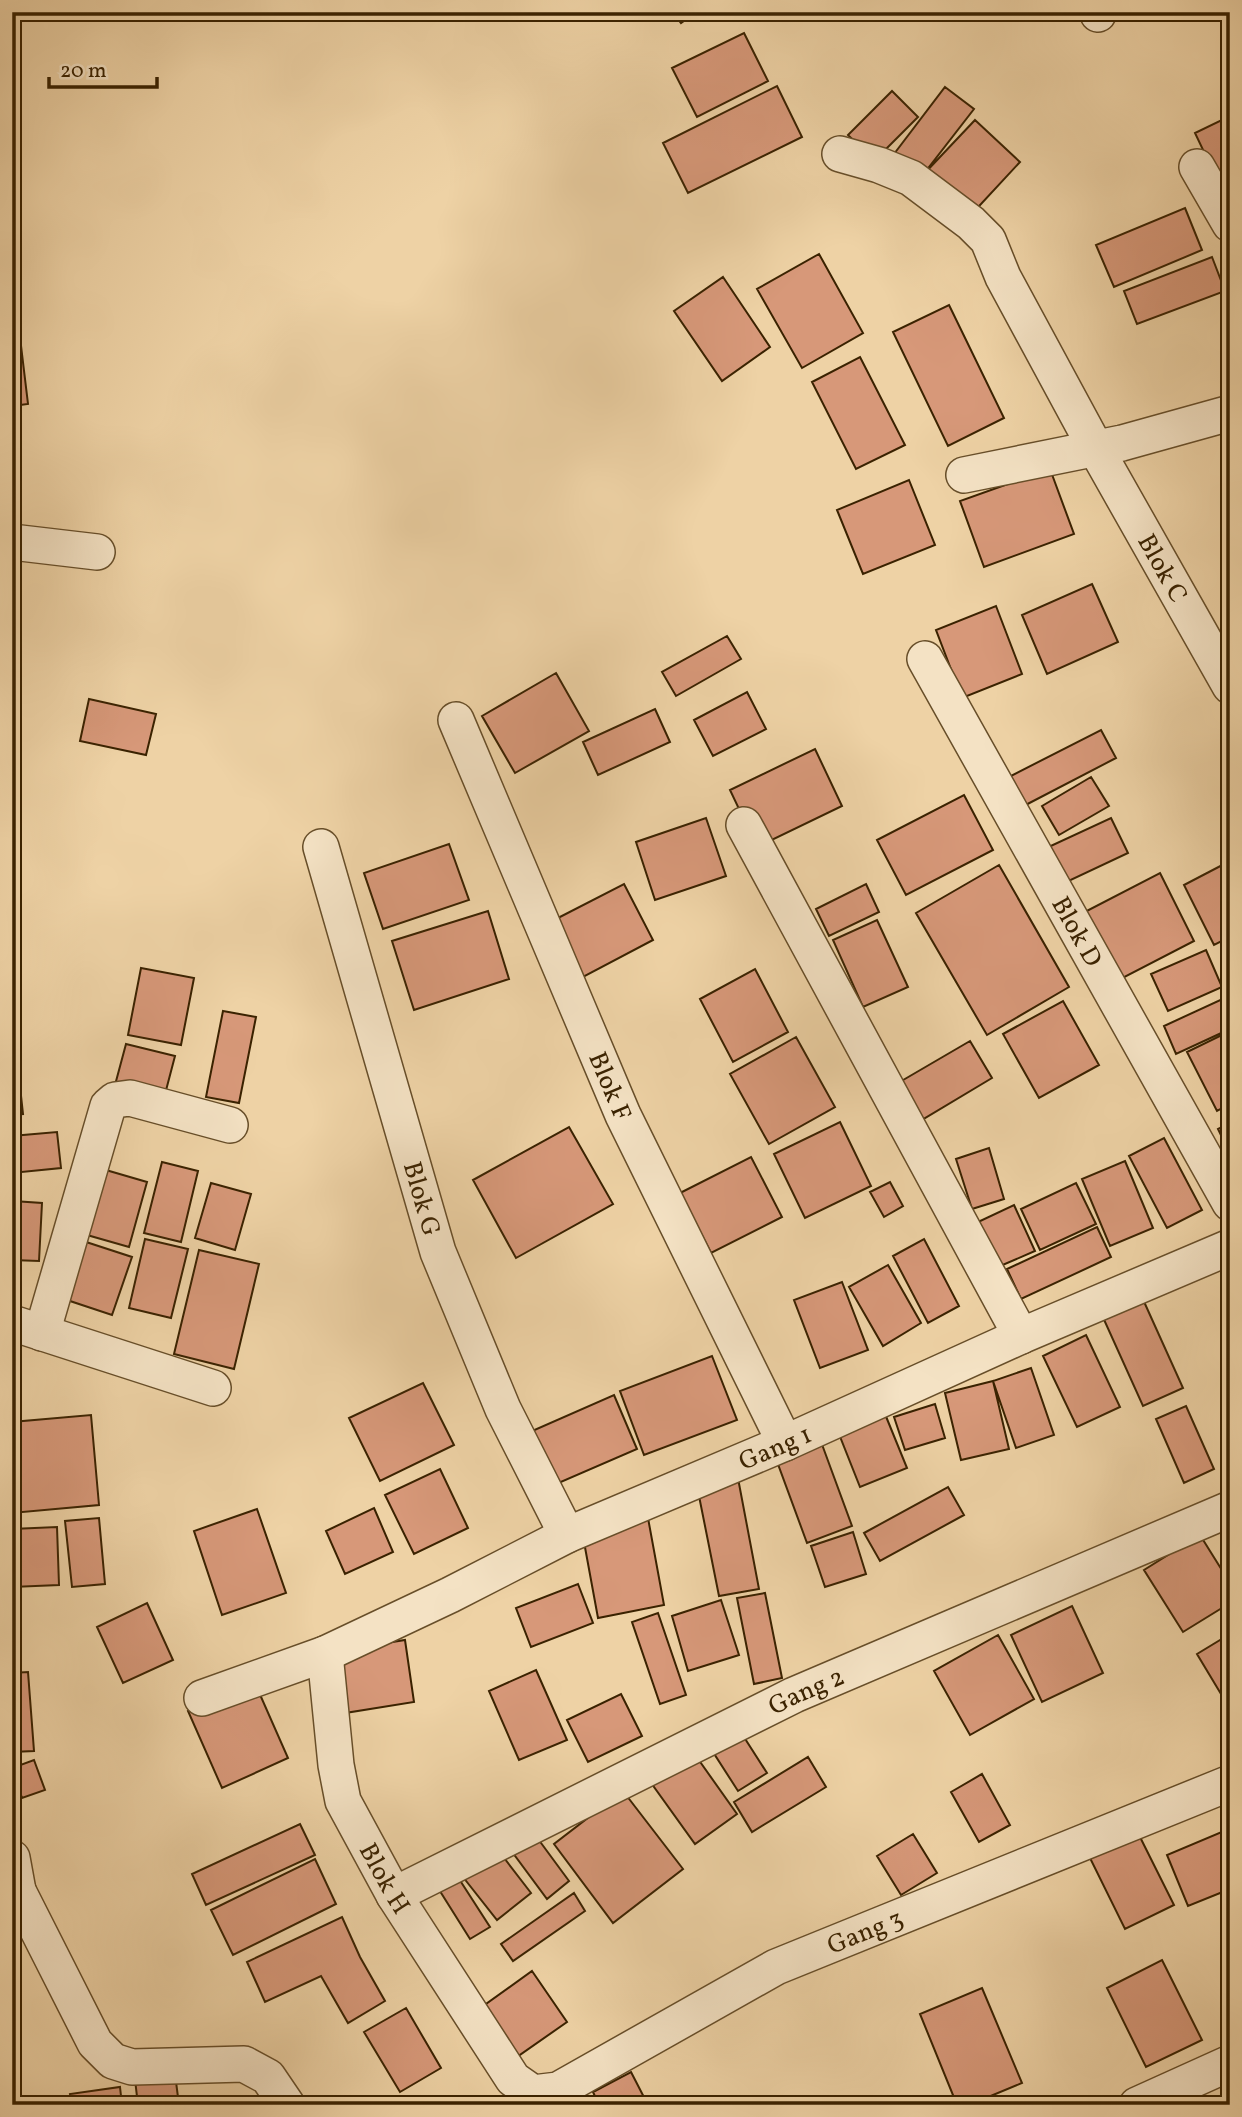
<svg xmlns="http://www.w3.org/2000/svg" width="1242" height="2117" font-family="Vollkorn,serif">
	<style>
		.building { fill: #d79879; stroke: #3a2200; stroke-width: 2 }
		.lines { fill: none; stroke-linecap: round; stroke-linejoin: round }
		.street-casing { stroke: #674e29; stroke-width: 38 }
		.street { stroke: #f4e2c4; stroke-width: 35 }
		.labels { text-anchor: middle; stroke-width: 5; stroke-linejoin: round; paint-order: stroke }
		.street-label { font-size: 26px; fill: #3a2200; stroke: #f4e2c4 }
	</style>
	<rect width="100%" height="100%" fill="#eed2a5"/>
	<filter id="stains"><feTurbulence type="fractalNoise" baseFrequency=".00286" numOctaves="4"/><feColorMatrix values="0 0 0 0 .2 0 0 0 0 .09 0 0 0 0 .02 0 0 0 .5 -.17"/></filter>
	<radialGradient id="worn" r=".72"><stop offset=".6" stop-color="#630" stop-opacity="0"/><stop offset="1" stop-color="#630" stop-opacity=".3"/></radialGradient>
	<path class="building" d="M673 12H696L681 23Z
		M744 33 768 81 697 117 672 68Z
		M777 86 802 137 688 193 663 143Z
		M945 87 974 109 922 176 894 154Z
		M892 91 918 117 874 161 848 135Z
		M1230 116V186L1222 190 1195 133Z
		M975 120 1020 162 968 218 922 176Z
		M1185 208 1202 250 1114 287 1096 245Z
		M819 254 863 333 802 368 757 289Z
		M1212 257 1225 291 1137 324 1124 291Z
		M723 277 770 347 722 381 674 311Z
		M949 305 1004 418 948 446 893 332Z
		M19 329 28 404 12 406V330Z
		M860 357 905 445 856 469 812 382Z
		M12 419H17L14 521H12Z
		M1050 469 1074 534 984 567 960 501Z
		M909 480 935 545 863 574 837 510Z
		M1092 584 1118 642 1047 674 1022 615Z
		M996 606 1022 674 962 698 936 630Z
		M727 636 741 659 676 696 662 672Z
		M556 673 589 731 515 773 482 716Z
		M747 692 766 729 713 756 694 720Z
		M89 699 156 714 146 755 80 741Z
		M655 709 670 742 598 775 583 742Z
		M1101 730 1116 758 1016 810 1001 781Z
		M815 749 842 806 757 847 730 790Z
		M1091 777 1109 806 1059 835 1042 806Z
		M964 795 993 850 906 895 877 840Z
		M706 818 726 876 655 900 636 842Z
		M1111 818 1128 853 1058 886 1042 850Z
		M449 844 469 900 383 929 364 873Z
		M1230 861V937L1214 945 1184 885Z
		M999 865 1069 987 987 1035 916 913Z
		M1160 873 1194 941 1111 984 1077 916Z
		M624 884 653 940 583 977 554 920Z
		M866 884 879 912 829 936 816 909Z
		M488 911 509 979 414 1010 392 941Z
		M877 920 908 987 863 1007 833 940Z
		M1206 950 1222 987 1168 1011 1151 974Z
		M141 968 194 978 181 1045 128 1035Z
		M755 969 788 1032 733 1062 700 999Z
		M1229 996 1230 1029 1176 1054 1164 1026Z
		M1063 1001 1099 1065 1039 1098 1003 1034Z
		M223 1011 256 1017 239 1103 206 1097Z
		M1230 1031V1104L1217 1111 1187 1052Z
		M796 1037 835 1107 769 1144 730 1074Z
		M970 1041 992 1078 920 1121 898 1083Z
		M126 1044 175 1056 164 1098 115 1085Z
		M17 1059 23 1114 12 1115V1060Z
		M840 1122 871 1186 805 1218 774 1154Z
		M1230 1123V1154L1218 1129Z
		M569 1127 613 1204 516 1258 473 1180Z
		M57 1132 61 1168 12 1173V1136Z
		M1164 1138 1202 1210 1167 1228 1129 1156Z
		M989 1148 1004 1199 972 1209 956 1159Z
		M751 1157 782 1217 711 1253 680 1193Z
		M1125 1161 1153 1228 1110 1246 1082 1179Z
		M162 1162 198 1171 181 1242 144 1233Z
		M99 1168 147 1182 129 1247 80 1233Z
		M890 1182 903 1206 884 1217 870 1192Z
		M211 1183 251 1194 235 1250 195 1238Z
		M1076 1183 1096 1224 1040 1250 1021 1209Z
		M13 1201 42 1203 39 1261 12 1260Z
		M1014 1205 1035 1251 998 1267 978 1222Z
		M1097 1227 1111 1257 1021 1299 1007 1269Z
		M145 1239 188 1249 171 1318 129 1308Z
		M924 1239 959 1306 928 1323 893 1256Z
		M80 1240 132 1257 112 1315 61 1298Z
		M199 1250 259 1264 234 1369 174 1354Z
		M888 1265 921 1323 883 1346 849 1287Z
		M842 1282 868 1350 820 1368 794 1300Z
		M1141 1295 1183 1388 1143 1406 1101 1313Z
		M1086 1335 1120 1407 1077 1427 1043 1356Z
		M712 1356 737 1420 644 1455 620 1391Z
		M1031 1368 1054 1435 1016 1448 993 1381Z
		M993 1381 1009 1449 961 1460 945 1393Z
		M423 1383 454 1445 380 1481 349 1418Z
		M614 1395 637 1449 547 1488 523 1435Z
		M935 1404 945 1438 905 1450 894 1417Z
		M1186 1406 1214 1469 1184 1483 1156 1419Z
		M885 1414 907 1468 860 1487 839 1434Z
		M91 1415 99 1505 12 1513V1422Z
		M820 1439 852 1526 807 1543 775 1456Z
		M440 1469 468 1528 414 1554 385 1495Z
		M737 1473 759 1589 719 1596 696 1481Z
		M948 1487 964 1515 880 1561 864 1533Z
		M374 1508 393 1552 345 1574 326 1531Z
		M257 1509 286 1593 222 1615 194 1531Z
		M99 1518 105 1584 72 1587 65 1521Z
		M648 1518 664 1605 598 1618 582 1531Z
		M57 1527 59 1585 12 1587V1529Z
		M853 1532 866 1574 825 1587 811 1546Z
		M1200 1535 1230 1583V1603L1183 1632 1144 1570Z
		M578 1584 593 1623 531 1647 516 1608Z
		M765 1593 782 1678 754 1684 737 1598Z
		M721 1600 739 1655 688 1671 672 1616Z
		M147 1603 173 1660 123 1683 97 1627Z
		M1072 1606 1103 1673 1042 1702 1011 1635Z
		M658 1613 686 1695 660 1704 632 1622Z
		M1230 1634V1709L1197 1654Z
		M998 1635 1034 1699 970 1735 934 1671Z
		M405 1640 414 1702 345 1713 336 1651Z
		M536 1670 567 1740 519 1760 489 1691Z
		M28 1672 34 1751 12 1752V1673Z
		M254 1681 288 1758 222 1788 188 1711Z
		M621 1694 642 1736 588 1762 567 1720Z
		M742 1734 767 1773 738 1791 713 1752Z
		M691 1749 737 1814 695 1844 649 1780Z
		M808 1757 826 1787 752 1832 734 1802Z
		M34 1760 45 1790 22 1798 12 1768Z
		M982 1774 1010 1825 979 1842 951 1792Z
		M623 1791 683 1869 613 1923 554 1844Z
		M300 1824 315 1855 206 1905 192 1874Z
		M530 1828 569 1881 547 1899 507 1845Z
		M1137 1831 1174 1905 1125 1929 1089 1856Z
		M1224 1831 1230 1844V1889L1188 1906 1167 1855Z
		M913 1834 937 1873 901 1895 877 1856Z
		M498 1850 531 1893 497 1920 463 1877Z
		M315 1859 336 1904 233 1955 211 1910Z
		M452 1868 490 1927 470 1939 433 1880Z
		M574 1893 585 1911 513 1961 501 1944Z
		M342 1917 360 1957 385 2001 348 2023 321 1976 265 2002 247 1962Z
		M1162 1960 1202 2040 1146 2067 1107 1988Z
		M532 1971 567 2022 507 2064 472 2014Z
		M982 1988 1022 2083 969 2105H957L920 2014Z
		M406 2008 441 2068 400 2092 364 2032Z
		M174 2066 179 2105H138L134 2071Z
		M631 2072 648 2105H599L593 2092Z
		M120 2087 122 2105H72L70 2094Z"/>
	<g class="lines">
		<g class="street-casing">
			<g id="street">
				<path d="M1098 14 1099 12"/>
				<path id="s1" d="M840 154 879 165 911 178 971 223 988 240 1003 277 1096 449 1230 686"/>
				<path d="M1197 167 1230 224"/>
				<path d="M964 475 1122 443 1230 413"/>
				<path d="M12 542 97 552"/>
				<path id="s2" d="M925 659 1230 1203"/>
				<path id="s3" d="M456 720 623 1115 785 1443"/>
				<path d="M744 825 1021 1336"/>
				<path id="s4" d="M321 847 438 1252 503 1409 567 1535"/>
				<path d="M12 1323 213 1388"/>
				<path d="M42 1333 108 1106 115 1100 130 1098 230 1125"/>
				<path id="s5" d="M325 1654 336 1765 343 1801 394 1895 513 2079 533 2093 558 2090 776 1967 1230 1783"/>
				<path id="s6" d="M202 1698 325 1654 450 1595 567 1535 785 1443 1021 1336 1230 1247"/>
				<path d="M12 1858 18 1891 12 1892"/>
				<path d="M18 1891 95 2043 113 2061 132 2067 244 2064 268 2077 287 2105"/>
				<path id="s7" d="M394 1895 794 1695 1230 1509"/>
				<path d="M1137 2105 1230 2063"/>
			</g>
		</g>
		<use href="#street" class="street"/>
	</g>
	<g class="labels">
		<g class="street-label">
			<text dy="9" stroke="none"><textPath href="#s1" startOffset="546">Blok C</textPath></text>
			<text dy="9" stroke="none"><textPath href="#s2" startOffset="312">Blok D</textPath></text>
			<text dy="9" stroke="none"><textPath href="#s3" startOffset="397">Blok F</textPath></text>
			<text dy="9" stroke="none"><textPath href="#s4" startOffset="366">Blok G</textPath></text>
			<text dy="9" stroke="none"><textPath href="#s6" startOffset="626">Gang 1</textPath></text>
			<text dy="9" stroke="none"><textPath href="#s7" startOffset="460">Gang 2</textPath></text>
			<text dy="9" stroke="none"><textPath href="#s5" startOffset="236">Blok H</textPath></text>
			<text dy="9" stroke="none"><textPath href="#s5" startOffset="870">Gang 3</textPath></text>
		</g>
	</g>
	<rect width="1242" height="2117" fill="none" stroke="#eed2a5" stroke-width="42"/>
	<rect x="14" y="14" width="1214" height="2089" fill="none" stroke="#3a2200" stroke-width="3.5"/>
	<rect x="21" y="21" width="1200" height="2075" fill="none" stroke="#3a2200" stroke-width="2"/>
	<path d="M49 77v10h108v-10" fill="none" stroke="#3a2200" stroke-width="3.5"/>
	<text x="60" y="77" font-size="21" fill="#3a2200" stroke="#f4e2c4" stroke-width="5" paint-order="stroke">20 m</text>
	<rect width="100%" height="100%" filter="url(#stains)"/>
	<rect width="100%" height="100%" fill="url(#worn)"/>
</svg>
